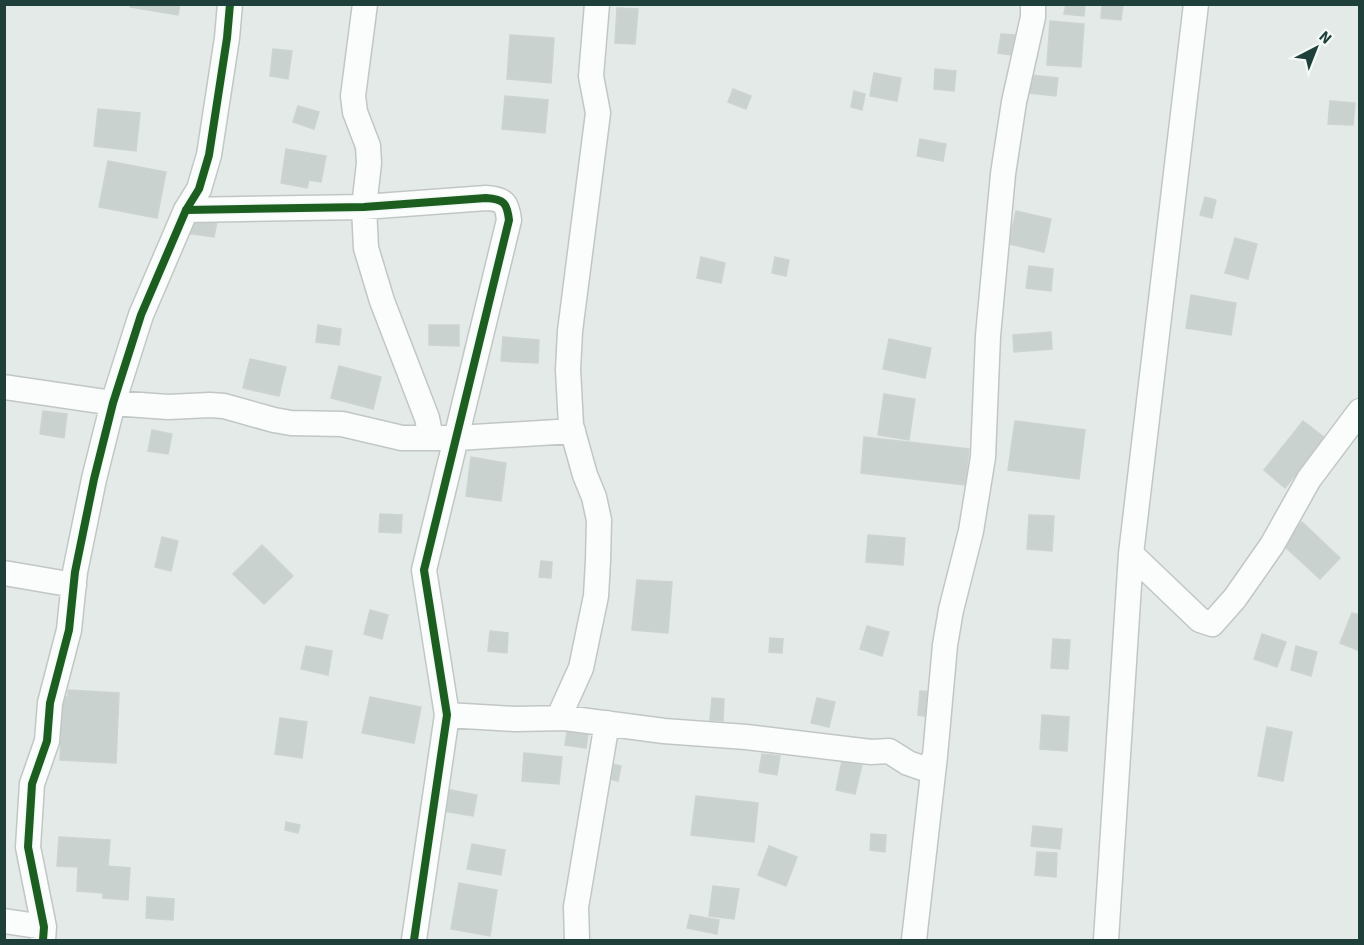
<svg xmlns="http://www.w3.org/2000/svg" width="1364" height="945" font-family="'Source Sans 3',sans-serif">
	<style>
		.building { fill: #cad2cf; stroke: #ccd3d1; stroke-width: 1.5 }
		.lines { fill: none; stroke-linecap: round; stroke-linejoin: round }
		.minor-casing { stroke: #c1c7c5; stroke-width: 27 }
		.minor { stroke: #fbfcfc; stroke-width: 24 }
		.cycleway-casing { stroke: #f2f9f6; stroke-width: 11 }
		.cycleway { stroke: #1b5e20; stroke-width: 8 }
	</style>
	<rect width="100%" height="100%" fill="#e4eae8"/>
	<path class="building" d="M131 4H180L178 15 130 7Z
		M1066 4H1085L1084 16 1064 14Z
		M1102 4H1123L1121 20 1101 18Z
		M617 8 638 9 635 44 615 43Z
		M1050 21 1084 24 1081 67 1047 65Z
		M1001 34 1015 35 1012 55 998 53Z
		M510 35 554 38 551 83 507 79Z
		M273 49 292 51 288 79 270 76Z
		M935 69 956 71 954 91 934 89Z
		M874 73 901 78 897 101 870 96Z
		M1031 75 1058 78 1056 96 1029 93Z
		M733 89 751 96 746 109 728 102Z
		M854 91 865 94 862 110 851 107Z
		M505 96 548 100 545 133 502 129Z
		M1330 101 1355 103 1353 125 1328 124Z
		M298 106 319 112 314 129 293 122Z
		M98 109 140 113 136 151 94 146Z
		M920 139 946 144 943 161 917 156Z
		M286 149 326 156 321 182 309 180 307 188 281 183Z
		M108 161 166 172 157 218 99 207Z
		M1205 197 1216 200 1212 218 1200 215Z
		M1016 211 1051 219 1044 252 1009 244Z
		M189 216 217 221 214 237 186 233Z
		M1235 238 1257 244 1248 279 1225 273Z
		M701 257 725 263 721 283 697 278Z
		M775 257 789 260 786 276 772 273Z
		M1029 266 1053 269 1051 291 1026 288Z
		M1191 295 1236 303 1231 335 1186 328Z
		M318 325 341 329 339 345 316 342Z
		M429 325H459V346L429 345Z
		M1051 332 1052 349 1014 352 1013 335Z
		M503 337 539 340 538 363 501 361Z
		M889 339 931 348 925 378 883 369Z
		M250 359 286 367 279 396 243 388Z
		M339 366 381 377 373 409 331 398Z
		M884 394 915 399 909 440 878 435Z
		M43 411 67 414 64 438 40 434Z
		M1015 421 1085 430 1079 479 1008 470Z
		M1303 421 1325 438 1285 488 1264 470Z
		M152 430 172 434 168 454 148 451Z
		M864 437 969 449 965 485 861 473Z
		M471 457 506 463 501 501 466 496Z
		M380 514 402 515 401 533 379 532Z
		M1029 515 1054 516 1052 551 1027 549Z
		M1302 522 1340 558 1320 579 1282 544Z
		M868 535 905 538 903 565 866 562Z
		M162 537 178 541 171 571 155 567Z
		M262 545 293 576 264 604 233 574Z
		M541 561 552 562 551 578 539 577Z
		M637 580 672 582 668 633 632 630Z
		M370 610 388 615 382 639 364 634Z
		M1352 613 1360 615V651L1340 643Z
		M867 626 889 632 882 656 860 649Z
		M490 631 508 633 507 653 488 651Z
		M1262 634 1286 642 1277 667 1254 659Z
		M770 638 783 639 782 653 769 652Z
		M1053 639 1070 640 1068 669 1051 668Z
		M306 646 332 651 328 675 301 669Z
		M1296 646 1317 652 1311 676 1291 670Z
		M68 690 119 693 116 763 60 760 61 735 54 734 56 697H68Z
		M920 691 933 692 931 717 918 715Z
		M370 697 421 707 414 743 362 733Z
		M712 698 724 699 723 721 710 720Z
		M817 698 835 702 829 727 811 723Z
		M1042 715 1069 717 1067 751 1040 749Z
		M280 718 307 722 302 758 275 754Z
		M1267 727 1292 732 1283 781 1258 776Z
		M567 731 588 734 586 748 565 745Z
		M524 753 562 757 559 784 522 781Z
		M762 754 780 756 777 775 759 772Z
		M842 761 862 765 855 794 836 790Z
		M604 762 621 766 618 781 601 777Z
		M446 789 477 795 473 816 442 811Z
		M696 796 758 803 754 842 691 835Z
		M286 822 300 825 298 833 285 830Z
		M1033 826 1062 829 1060 849 1031 846Z
		M871 834 886 835 885 852 870 850Z
		M59 837 110 840 108 866 130 868 128 900 103 898V893L77 891 78 867 57 866Z
		M472 844 505 850 501 875 467 869Z
		M769 846 797 857 786 886 758 875Z
		M1037 852 1057 853 1056 877 1035 875Z
		M459 883 497 890 490 936 451 929Z
		M713 886 739 889 734 919 709 916Z
		M147 897 174 899 173 920 146 918Z
		M690 915 719 920 717 934 687 928Z"/>
	<g class="lines">
		<g class="minor-casing">
			<path id="minor" d="M365 4 353 96 355 112 368 146 369 163 364 207 366 248 382 301 427 418 431 438
				M186 210 364 207 486 198C504 199 507 203 509 220L424 570 447 715 414 940
				M4 387 113 403 168 407 210 405 224 406 274 420 291 423 342 424 402 438H457L573 431
				M1131 554 1200 620 1212 624 1235 598 1272 545 1309 479 1360 411
				M4 573 74 585
				M447 715 515 719 565 718 562 710 581 668 596 596 598 561 599 520 594 497 585 475 571 425 568 370 570 331 598 113 591 76 597 4
				M565 718 664 731 746 737 871 752 889 751 908 763 928 770 935 756
				M4 921 44 927
				M43 940 44 927 28 847 32 784 47 741 50 703 69 630 75 572 94 479 113 403 141 315 186 210 199 189 209 155 227 38 230 4
				M577 940 576 907 607 723
				M914 940 935 756 945 645 951 610 971 531 983 457 988 336 1003 174 1014 102 1033 17V4
				M1106 940 1131 554 1196 4"/>
		</g>
		<use href="#minor" class="minor"/>
		<g class="cycleway-casing">
			<path id="cycleway" d="M186 210 364 207 486 198C504 199 507 203 509 220L424 570 447 715 414 940
				M43 940 44 927 28 847 32 784 47 741 50 703 69 630 75 572 94 479 113 403 141 315 186 210 199 189 209 155 227 38 230 4"/>
		</g>
		<use href="#cycleway" class="cycleway"/>
	</g>
	<rect width="1364" height="945" fill="none" stroke="#1f403a" stroke-width="12"/>
	<g transform="translate(1316 48) rotate(42)" stroke="#f2f9f6" stroke-width="4.5" paint-order="stroke">
	<path d="M0-4.5L10 22L0 15L-10 22Z" fill="#1f403a"/>
	<text y="-9" font-size="16" font-weight="bold" text-anchor="middle" fill="#1f403a">N</text>
	</g>
</svg>
